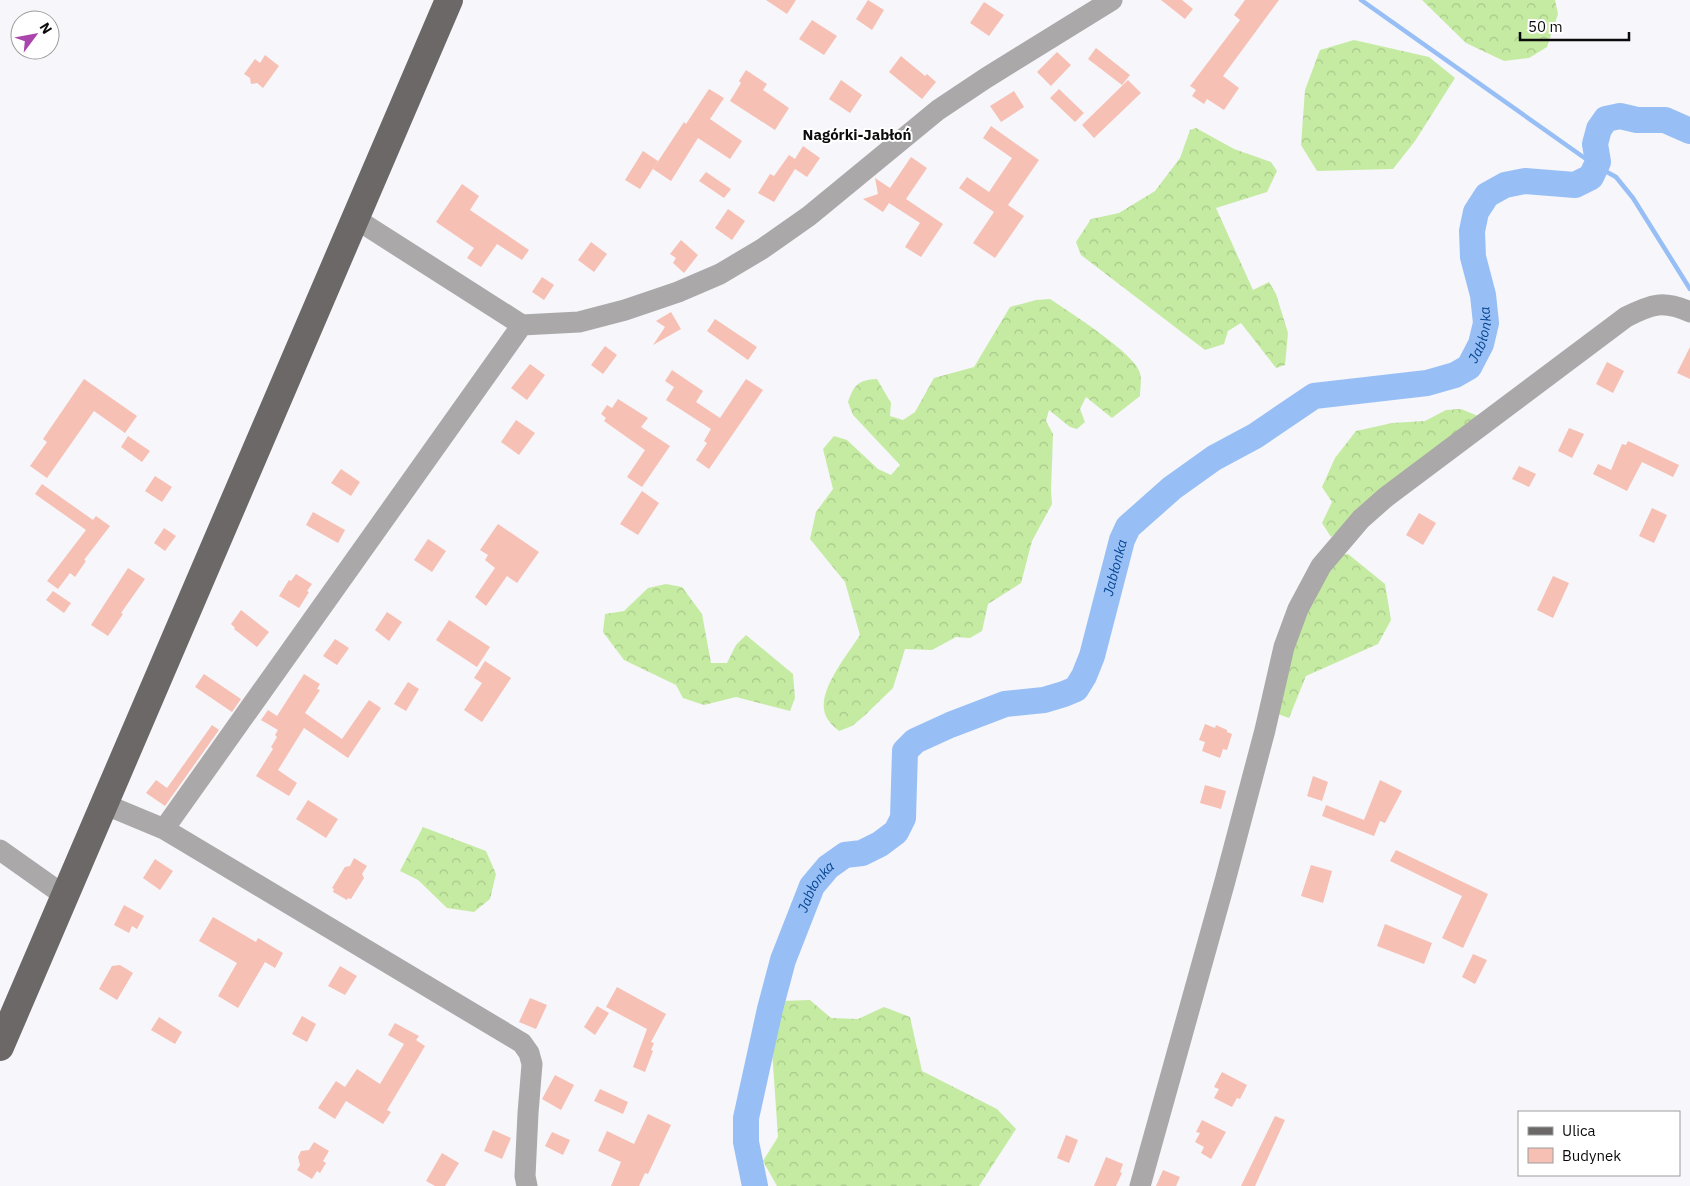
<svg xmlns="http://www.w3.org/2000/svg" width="1690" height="1186" font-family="'IBM Plex Sans',sans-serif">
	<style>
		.forest { fill: url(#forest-crowns) }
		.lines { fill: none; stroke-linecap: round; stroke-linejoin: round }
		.stream { stroke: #98bff5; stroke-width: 4.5 }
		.river { stroke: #98bff5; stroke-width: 26 }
		.building { fill: #f7c0b4 }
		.minor { stroke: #aaa8a8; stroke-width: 21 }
		.major { stroke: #6b6867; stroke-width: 28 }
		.labels { text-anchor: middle; stroke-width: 4; stroke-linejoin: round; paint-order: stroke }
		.water-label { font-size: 14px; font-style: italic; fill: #064693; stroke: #fff }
		.quarter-label { font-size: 15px; font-weight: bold; fill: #0b0b0c; stroke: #fff }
	</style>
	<defs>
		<pattern id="forest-crowns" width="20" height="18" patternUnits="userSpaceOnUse" patternTransform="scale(1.25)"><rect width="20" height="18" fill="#c5eba2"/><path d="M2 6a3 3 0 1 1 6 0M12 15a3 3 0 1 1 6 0" fill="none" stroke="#a8c88a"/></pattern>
	</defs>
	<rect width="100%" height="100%" fill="#f6f6fb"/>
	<path class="forest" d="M1422 0H1555L1558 14 1547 47 1529 58 1504 61 1466 43Z
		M1354 40 1429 57 1455 78 1415 141 1393 169 1317 171 1301 145 1305 90 1320 50Z
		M1196 128 1234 149 1271 162 1277 171 1267 192 1216 208 1253 290 1269 282 1276 294 1288 333 1285 365 1276 368 1241 323 1228 331 1224 344 1205 350 1081 255 1076 242 1091 219 1119 213 1155 191 1180 158 1190 130Z
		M1050 299C1068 311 1136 354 1140 373 1142 380 1140 389 1140 396L1112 418 1086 397 1080 409 1085 422 1077 429 1070 427 1049 410 1046 421 1053 434 1051 491 1052 504 1032 541 1021 583 988 604 982 631 970 638 956 637 932 650 905 649 893 688 863 717 852 726 839 731C832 725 825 719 824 709 821 686 848 654 860 635L845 582 810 539 816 512 833 489 823 449 834 436 847 440 878 469 891 475 900 465 853 415 848 402C854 385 858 380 877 379L891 403 890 416 903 420 915 412 934 378 974 367 1010 307 1036 300Z
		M1461 409 1478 416 1331 537 1322 523 1332 502 1322 487 1335 458 1356 431 1392 423 1425 421 1446 410Z
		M1348 554 1385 584 1391 620 1378 644 1306 676 1289 718 1275 713 1287 650 1333 556Z
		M666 584 682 587 702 614 711 663H727L736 645 746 635 793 674 795 698 790 711 736 697 704 705 683 698 676 685 624 660 603 632 605 614 624 611 648 588Z
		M423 827 486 851 496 874 490 899 474 912 447 908 418 880 400 871Z
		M810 1000 831 1018 858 1019 884 1007 910 1017 922 1071 997 1109 1016 1129 979 1186H777L763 1161 778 1137 772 1050 782 1001Z"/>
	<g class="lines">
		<path class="stream" d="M1361 0 1596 166 1616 177 1633 198 1690 289"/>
		<path class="river" id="s1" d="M755 1186 746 1142V1118L770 1009 783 960 812 886 828 867 845 855 862 853 880 844 896 832 903 818 905 751 915 741 950 725 1005 704 1044 700 1064 694 1076 689 1084 676 1092 656 1122 540 1128 527 1172 488 1214 458 1255 436 1314 396 1427 383 1455 375 1469 367 1481 344 1486 323 1483 295 1473 257 1472 231 1476 212 1487 195 1505 185 1525 181 1575 185 1591 177 1598 162 1595 144 1599 129 1606 119 1620 116 1637 120H1665L1690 131"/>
	</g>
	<path class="building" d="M766 0H796L787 14Z
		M868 0 884 10 872 30 856 19Z
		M1161 0H1182L1193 9 1185 19Z
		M1245 0H1279L1223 76 1239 88 1224 110 1207 99 1204 104 1192 96 1196 90 1190 86 1240 20 1234 15Z
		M984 2 1004 15 989 36 970 23Z
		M812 20 837 36 824 55 799 39Z
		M1096 48 1130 75 1122 85 1088 59Z
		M1057 52 1071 65 1051 86 1037 72Z
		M265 55 279 66 263 88 257 83 251 84 250 78 244 74 255 59 260 63Z
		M901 56 925 76 927 74 936 82 922 99 889 72Z
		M746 70 767 84 763 90 789 108 775 130 730 101 741 83 739 81Z
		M841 80 862 95 850 113 829 99Z
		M1128 80 1141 93 1094 138 1082 125Z
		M709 89 724 98 710 119 742 141 730 159 698 138 671 181 653 169 684 122 686 124Z
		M1059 89 1084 113 1075 122 1050 98Z
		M1014 91 1024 107 1001 122 990 106Z
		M991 126 1039 160 1008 205 1024 216 995 258 973 243 994 212 959 188 967 177 989 192 1012 158 983 138Z
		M803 146 820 158 807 177 795 169 774 202 758 193 770 174 774 176 789 155 795 159Z
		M643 151 658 161 640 189 625 180Z
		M911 157 927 168 906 199 943 224 921 257 905 247 920 223 889 203 883 212 863 199 878 194 875 178 890 188Z
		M706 172 731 189 724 198 699 181Z
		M462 184 479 196 470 210 529 250 522 260 497 244 481 267 467 258 474 248 436 222Z
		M728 209 745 221 732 240 715 228Z
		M681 240 698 255 684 273 673 263 676 258 670 254Z
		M591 242 607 254 594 272 578 260Z
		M542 277 554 285 544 300 532 292Z
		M671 312 681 329 653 345 665 327 656 321Z
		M715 319 757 347 748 360 707 331Z
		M605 346 617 355 603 374 591 365Z
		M1690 347V379L1677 373Z
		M1607 362 1624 371 1613 393 1596 384Z
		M530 364 545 375 527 400 511 388Z
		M672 370 703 391 696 402 720 418 746 379 763 390 709 469 696 460 707 443 704 441 711 429 666 400 674 387 665 381Z
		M84 379 137 416 125 433 94 411 47 478 30 466 47 442 43 439Z
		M618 399 648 418 641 427 670 446 642 487 627 477 645 450 604 421 606 418 601 414 607 405 612 408Z
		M516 420 535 433 519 455 501 442Z
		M1569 428 1584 434 1572 458 1558 451Z
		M128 436 150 451 142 462 121 447Z
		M1628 441 1679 465 1673 477 1642 462 1627 491 1593 474 1598 464 1611 470 1622 444 1626 445Z
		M1519 466 1536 474 1529 487 1512 479Z
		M341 469 360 482 351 496 331 483Z
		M155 476 172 487 162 502 145 491Z
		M42 484 93 520 96 516 110 526 84 560 86 561 75 577 70 573 58 589 47 581 86 530 35 494Z
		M642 491 659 503 638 535 620 524Z
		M1652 508 1667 515 1654 543 1639 536Z
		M313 512 345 530 338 543 306 525Z
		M1419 513 1436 523 1423 545 1406 535Z
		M498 524 539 552 517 583 507 576 486 606 475 597 495 568 485 560 488 555 480 550Z
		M164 528 176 536 165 551 154 543Z
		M428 539 446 551 432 572 414 560Z
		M128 568 145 579 121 613 123 614 108 636 91 625Z
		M296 574 312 584 307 591 309 592 299 608 279 596 289 580 291 581Z
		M1553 576 1569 583 1553 618 1537 610Z
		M53 591 71 603 64 613 46 600Z
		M241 610 269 632 257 647 234 629 235 628 231 624Z
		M387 612 402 622 389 641 375 630Z
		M449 620 490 647 477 667 436 640Z
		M335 639 349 648 337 665 323 656Z
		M485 661 511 678 482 722 464 710 482 683 474 678Z
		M204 674 241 699 232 712 195 687Z
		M304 674 320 684 317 689 320 690 305 713 342 739 369 700 381 708 348 758 304 728 278 770 297 783 289 796 256 776 273 749 271 747 277 737 275 735 278 730 261 720 268 710 277 716Z
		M408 682 419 689 406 711 394 704Z
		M1205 724 1215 728 1216 725 1227 730V732L1232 734 1227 750 1223 749 1220 758 1202 751 1205 742 1199 740Z
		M212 725 219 730 165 806 146 793 156 780 167 788Z
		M1313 776 1328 782 1322 801 1307 796Z
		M1380 780 1402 791 1385 823 1380 821 1374 836 1322 816 1326 805 1364 820Z
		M1205 785 1226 791 1221 809 1200 803Z
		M308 800 338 819 326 838 296 819Z
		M1396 850 1488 894 1463 948 1442 938 1462 896 1390 861Z
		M354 858 367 866 362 874 364 878 351 899 348 898 347 900 333 892 334 889 332 888 345 867 350 866Z
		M155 859 173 871 160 890 143 878Z
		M1311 865 1332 871 1323 903 1301 896Z
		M124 905 144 916 137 929 132 926 129 933 114 925Z
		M213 917 256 942 258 938 283 953 275 968 265 962 238 1008 218 996 237 963 199 941Z
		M1385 924 1432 943 1424 964 1377 946Z
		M1473 954 1487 960 1475 984 1462 977Z
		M120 965 133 973 117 1000 99 989 112 966Z
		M340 966 357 976 345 995 328 986Z
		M617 987 666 1014 651 1042 654 1043 651 1050 653 1051 645 1072 633 1067 647 1029 606 1007Z
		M530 998 547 1005 536 1029 519 1022Z
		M597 1006 609 1013 595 1035 584 1027Z
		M302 1016 316 1024 307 1042 292 1034Z
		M159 1017 182 1032 175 1044 151 1030Z
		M395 1023 419 1036 416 1040 425 1046 387 1110 391 1112 383 1124 346 1101 335 1119 318 1108 336 1081 345 1087 357 1069 380 1084 404 1044 388 1035Z
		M1222 1072 1247 1085 1240 1099 1237 1098 1232 1107 1214 1098 1219 1089 1214 1087Z
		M555 1075 574 1085 561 1110 542 1099Z
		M600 1089 628 1102 623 1114 594 1101Z
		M648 1114 671 1125 648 1174 645 1173 639 1186H611L621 1162 598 1151 607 1131 634 1144Z
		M1275 1116 1285 1120 1255 1186H1241Z
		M1202 1120 1226 1132 1211 1159 1201 1153 1204 1147 1195 1142 1200 1133 1196 1132Z
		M493 1130 511 1138 502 1159 484 1151Z
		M552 1132 570 1140 563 1155 545 1146Z
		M1066 1135 1078 1140 1069 1163 1057 1158Z
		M314 1142 329 1151 323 1161 326 1163 320 1173 317 1171 312 1179 297 1170 300 1165 298 1157 301 1151 309 1150Z
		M442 1153 459 1163 445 1186H435L426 1181Z
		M1106 1157 1123 1164 1120 1172 1122 1173 1116 1186H1094Z
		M1163 1170 1180 1177 1176 1186H1156Z"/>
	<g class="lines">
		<path class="minor" d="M356 219 522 325 579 322 625 310 678 292 720 274 762 249 809 216 938 110 986 78 1112 0
			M104 804 164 829 522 1043 529 1053 532 1064 528 1113 525 1176 527 1186
			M164 829 522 325
			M0 850 65 896
			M1140 1186 1225 881 1265 730 1284 647 1298 609 1321 566 1361 519 1386 497 1626 317C1652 304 1663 300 1690 312"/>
		<path class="major" d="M0 1047 449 0"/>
	</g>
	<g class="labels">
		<g class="water-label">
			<text dy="5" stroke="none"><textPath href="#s1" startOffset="1274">Jabłonka</textPath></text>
			<text dy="5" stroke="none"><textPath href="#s1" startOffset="809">Jabłonka</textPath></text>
			<text dy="5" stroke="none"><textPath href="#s1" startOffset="312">Jabłonka</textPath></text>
		</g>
		<g class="quarter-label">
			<text x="857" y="140">Nagórki-Jabłoń</text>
		</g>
	</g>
	<rect x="1518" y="1111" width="162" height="65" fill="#ffffff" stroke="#9d9d9e"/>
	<rect x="1528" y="1127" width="25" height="8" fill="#6b6867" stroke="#9d9d9e"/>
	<text x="1562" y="1136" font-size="15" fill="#0b0b0c">Ulica</text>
	<rect x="1528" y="1148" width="25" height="15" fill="#f7c0b4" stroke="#9d9d9e"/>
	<text x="1562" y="1161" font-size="15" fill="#0b0b0c">Budynek</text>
	<g transform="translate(35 35) rotate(58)"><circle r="24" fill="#ffffff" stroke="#9d9d9e"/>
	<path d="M0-4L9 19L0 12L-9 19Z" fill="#a945ab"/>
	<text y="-8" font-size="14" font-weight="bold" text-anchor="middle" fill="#0b0b0c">N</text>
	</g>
	<path d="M1520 32v8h109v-8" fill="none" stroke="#0b0b0c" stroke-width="2.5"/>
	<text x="1528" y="32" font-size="15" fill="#0b0b0c" stroke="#ffffff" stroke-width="4" paint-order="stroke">50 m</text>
</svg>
